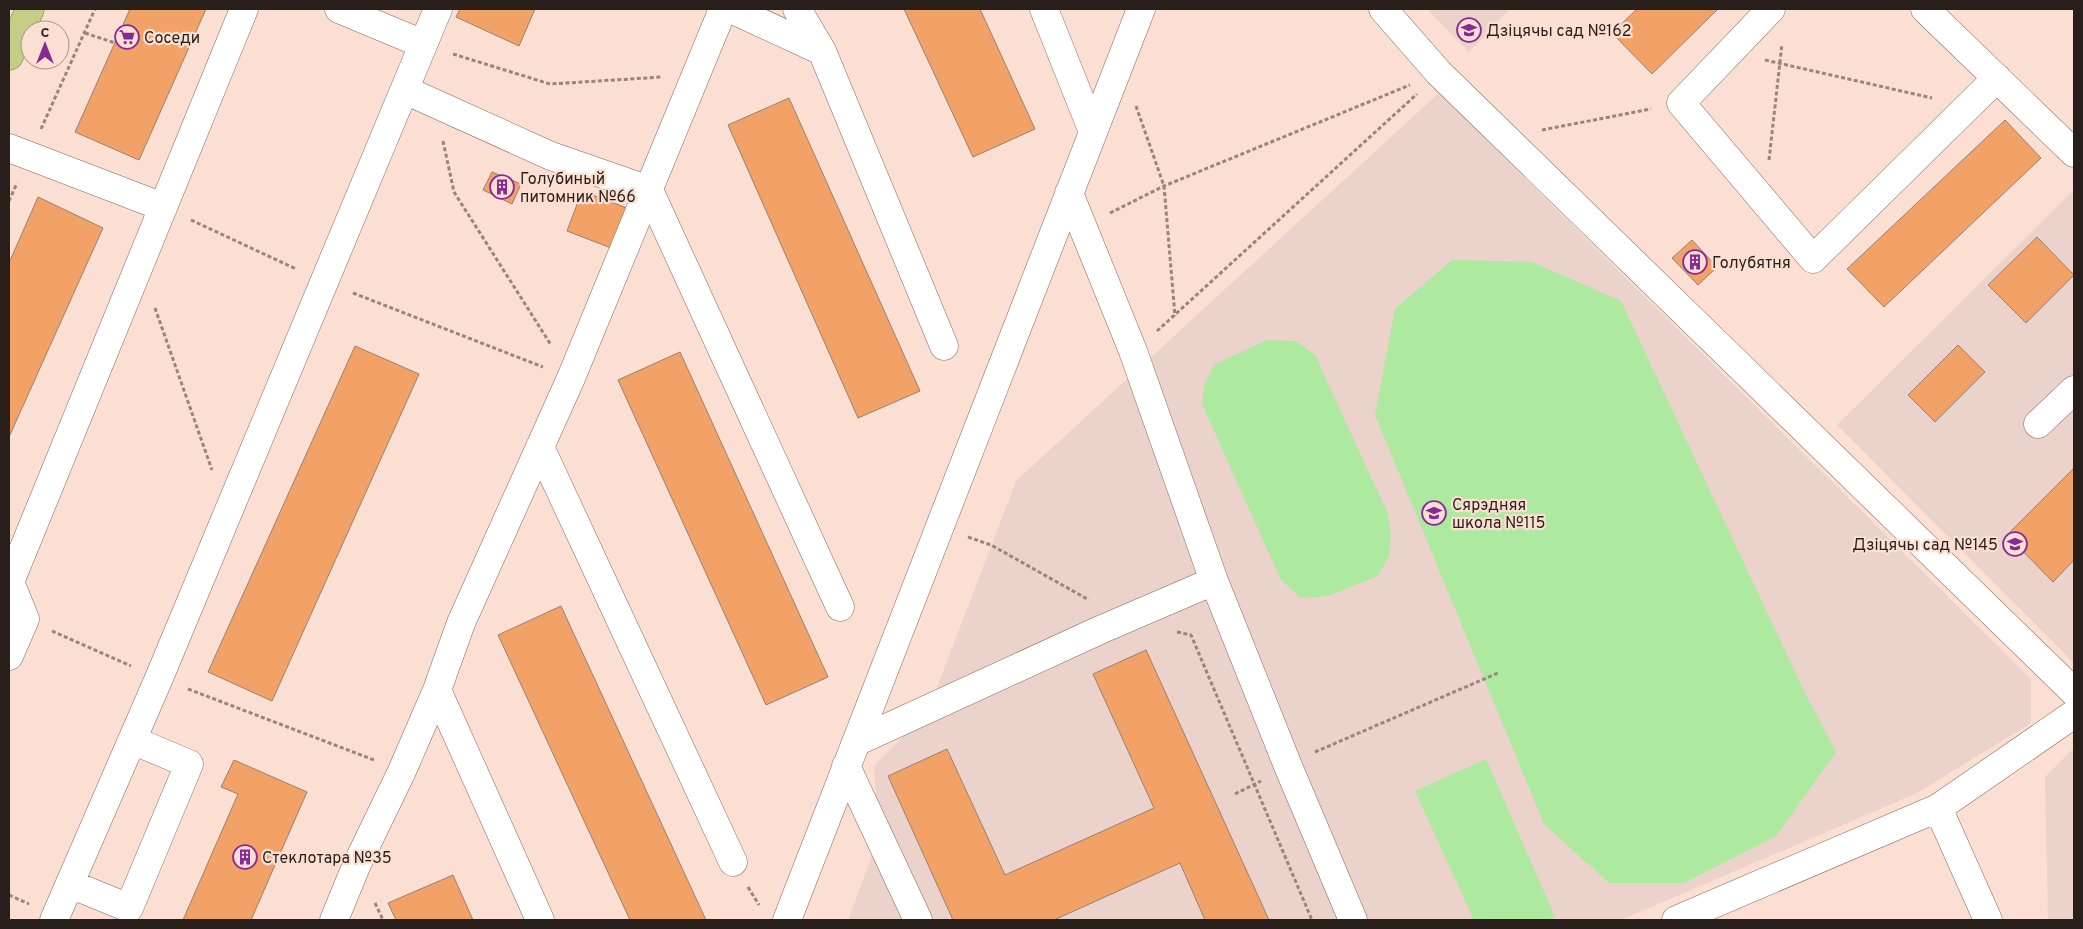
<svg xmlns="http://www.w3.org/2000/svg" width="2083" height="929" font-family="Overpass,sans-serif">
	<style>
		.education { fill: #ebd2ca }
		.green { fill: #ade99e }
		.building { fill: #f2a267; stroke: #978172 }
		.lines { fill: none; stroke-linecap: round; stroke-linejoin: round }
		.minor-casing { stroke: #80695d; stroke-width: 29 }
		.major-casing { stroke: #747c2c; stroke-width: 29 }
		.path { stroke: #98857b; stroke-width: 3; stroke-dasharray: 4 2.5; stroke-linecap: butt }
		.minor { stroke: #fff; stroke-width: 28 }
		.major { stroke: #c4ce86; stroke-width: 28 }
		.labels { text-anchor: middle; stroke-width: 4.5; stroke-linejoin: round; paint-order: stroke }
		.poi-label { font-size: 16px; fill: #291f1a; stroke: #fbdfd2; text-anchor: start }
	</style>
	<rect width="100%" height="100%" fill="#fbdfd2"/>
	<path class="education" d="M1427 9H1510L1469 52Z
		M1439 93 2031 679V723L1917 793 1621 920H848L879 837 874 766 928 711 1016 481Z
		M2074 190V663L1837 425Z
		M2074 748V920H2048L2045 777Z"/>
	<path class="green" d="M1452 260 1532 262 1621 301 1803 689 1836 752 1776 836 1684 883H1609L1544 824 1375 415 1395 309Z
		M1267 340 1295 341 1315 355 1388 514 1391 536 1389 556 1378 576 1328 596 1301 598 1281 580 1202 404 1204 386 1214 365Z
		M1486 759 1555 917 1547 920H1474L1415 791Z"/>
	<path class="building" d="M130 9H206L139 160 75 132Z
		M460 9H535L519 46 456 17Z
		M904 9H980L1035 129 973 157Z
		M1637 9H1718L1652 74 1612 33Z
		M789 98 920 391 858 418 728 125Z
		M2005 120 2041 158 1884 307 1847 269Z
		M492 172 521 184 512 204 483 190Z
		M582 191 627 208 611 248 567 231Z
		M38 197 103 228 9 437V263Z
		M2037 237 2074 275 2026 323 1988 285Z
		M1692 240 1717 267 1698 285 1672 258Z
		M1958 345 1985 372 1935 422 1908 395Z
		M355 346 419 374 272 701 208 672Z
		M680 352 828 677 766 705 618 380Z
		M2074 468V560L2053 582 2007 535Z
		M561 606 572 630 706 920H630L498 635Z
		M1146 650 1269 920H1205L1180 863 1054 920H953L888 776 947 749 1005 875 1154 808 1093 674Z
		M234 760 307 792 251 920H183L238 794 221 787Z
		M453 875 473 920H396L388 903Z"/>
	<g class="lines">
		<g class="minor-casing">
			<path id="minor" d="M339 9 423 44
				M731 9 822 51 944 346
				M797 9 822 51
				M1044 9 1093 132
				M1383 9 1439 73 2074 692
				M1771 9 1681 103 1813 259 1997 78
				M1925 9 2074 153
				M405 90 551 156 649 190 840 607
				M9 148 163 207
				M1069 193 1133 351 1214 581 1288 766 1353 920
				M2038 424 2074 390
				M540 447 733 862
				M9 656 25 619 10 582 244 9
				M437 690 540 920
				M856 742 1100 630 1214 581
				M846 766 918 920
				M1938 808 1988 920
				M70 884 129 908 189 764 132 740
				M54 920 159 678 438 9
				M334 920 357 864 402 771 437 690 461 623 571 378 723 9
				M787 920 1141 9
				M1676 920 1938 808 2074 714"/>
		</g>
		<g class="major-casing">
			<path id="major" d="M9 56 30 9"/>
		</g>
		<path class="path" d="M85 33 115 43
			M453 54 550 84 662 77
			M1765 60 1932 98
			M1136 106 1164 186 1175 316
			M41 129 95 9
			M1542 130 1651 109
			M443 141 454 192 551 345
			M1769 160 1782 44
			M9 201 17 183
			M1110 213 1164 186 1410 85
			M191 220 296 269
			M353 293 543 367
			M155 308 212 470
			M1157 331 1417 94
			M968 537 991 545 1089 600
			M52 631 131 666
			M1177 632 1191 635 1312 920
			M188 689 374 760
			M1315 752 1498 673
			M1235 794 1261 781
			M748 887 759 905
			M9 895 29 904
			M375 903 383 920"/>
		<use href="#minor" class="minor"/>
		<use href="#major" class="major"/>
	</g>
	<defs>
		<g id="school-ring" transform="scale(1.25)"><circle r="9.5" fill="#fbdfd2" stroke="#872a94" stroke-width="1.5"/><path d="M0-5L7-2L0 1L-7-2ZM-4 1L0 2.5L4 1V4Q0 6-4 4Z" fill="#872a94"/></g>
		<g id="supermarket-ring" transform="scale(1.25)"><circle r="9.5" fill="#fbdfd2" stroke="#872a94" stroke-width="1.5"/><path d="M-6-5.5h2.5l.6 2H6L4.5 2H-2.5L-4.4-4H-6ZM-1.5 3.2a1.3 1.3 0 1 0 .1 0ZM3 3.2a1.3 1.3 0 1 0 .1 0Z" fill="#872a94"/></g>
		<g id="building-ring" transform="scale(1.25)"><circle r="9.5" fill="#fbdfd2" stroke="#872a94" stroke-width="1.5"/><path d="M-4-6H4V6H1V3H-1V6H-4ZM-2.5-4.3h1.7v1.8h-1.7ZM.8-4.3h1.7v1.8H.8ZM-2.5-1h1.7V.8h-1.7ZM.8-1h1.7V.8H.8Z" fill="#872a94"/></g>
	</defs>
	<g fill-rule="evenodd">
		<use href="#school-ring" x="1469" y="30"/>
		<use href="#supermarket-ring" x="127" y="37"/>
		<use href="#building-ring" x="502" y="187"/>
		<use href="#building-ring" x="1695" y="262"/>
		<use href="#school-ring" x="1434" y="513"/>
		<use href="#school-ring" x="2015" y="544"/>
		<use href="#building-ring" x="245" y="857"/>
	</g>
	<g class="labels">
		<g class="poi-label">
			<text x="1486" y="36">Дзіцячы сад №162</text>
			<text x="144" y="43">Соседи</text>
			<text x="520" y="184">Голубиный<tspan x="520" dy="18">питомник №66</tspan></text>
			<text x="1712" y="268">Голубятня</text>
			<text x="1452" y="510">Сярэдняя<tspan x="1452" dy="18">школа №115</tspan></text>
			<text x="1998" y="550" text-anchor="end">Дзіцячы сад №145</text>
			<text x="262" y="863">Стеклотара №35</text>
		</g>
	</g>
	<rect width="2083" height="929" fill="none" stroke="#291f1a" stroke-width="20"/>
	<g transform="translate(45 45)"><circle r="24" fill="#fbdfd2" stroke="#a79288"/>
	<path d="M0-4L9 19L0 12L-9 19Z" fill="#872a94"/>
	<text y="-8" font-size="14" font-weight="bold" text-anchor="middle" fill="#291f1a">С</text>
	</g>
</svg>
